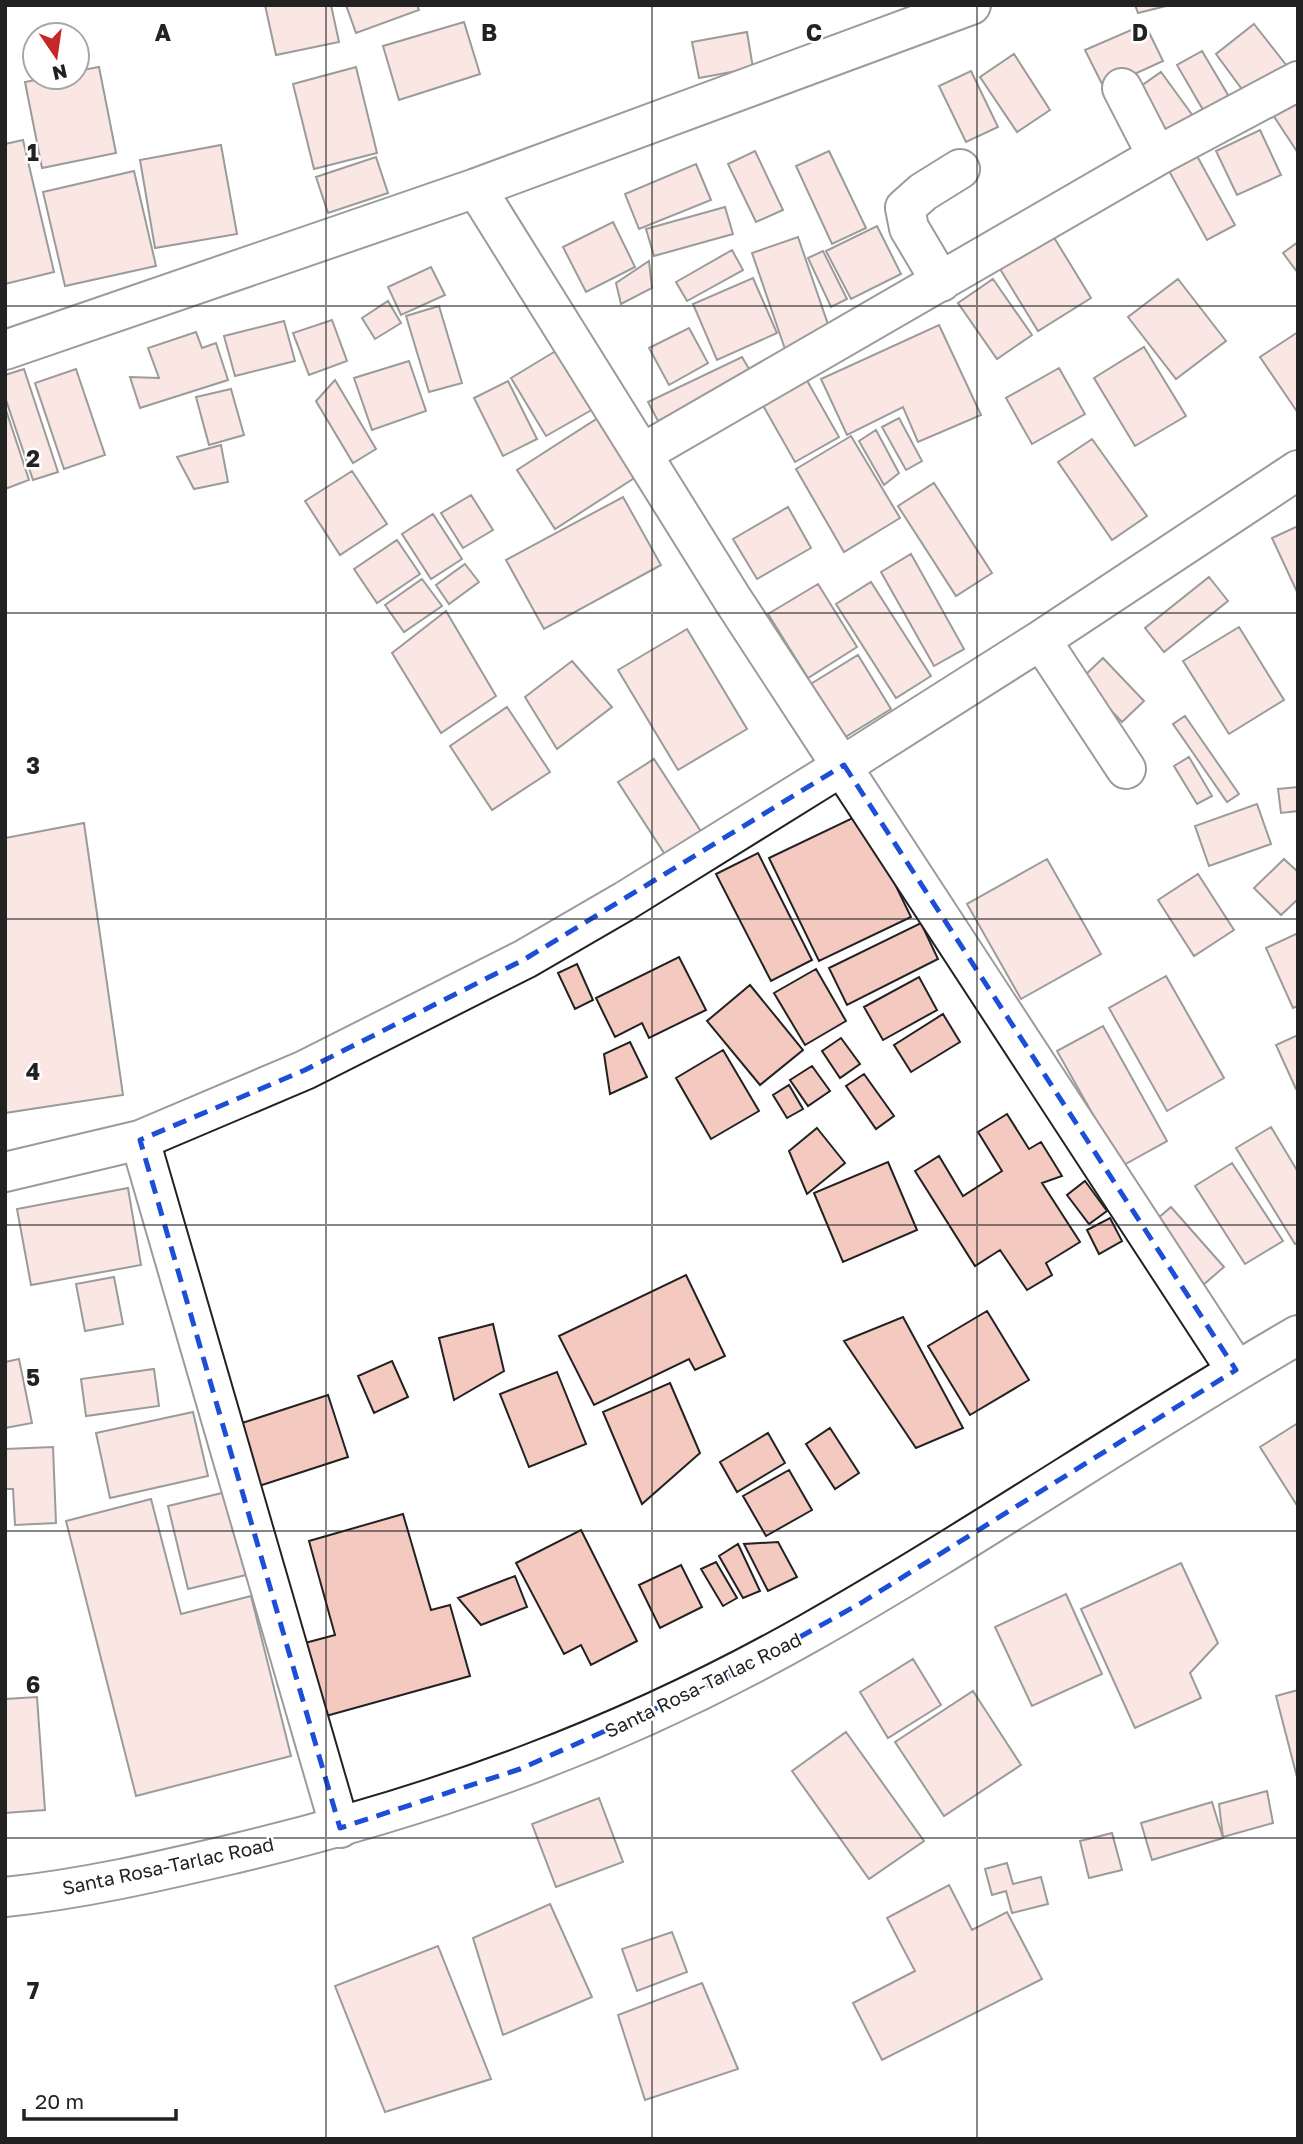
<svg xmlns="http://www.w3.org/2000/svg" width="1303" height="2144" font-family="'Golos Text',sans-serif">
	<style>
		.building { fill: #f3c9c0; stroke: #222; stroke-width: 2 }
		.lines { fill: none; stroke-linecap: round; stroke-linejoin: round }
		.minor-casing { stroke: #222; stroke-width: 42 }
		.highway-casing { stroke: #222; stroke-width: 42 }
		.minor { stroke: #fff; stroke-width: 38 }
		.highway { stroke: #fff; stroke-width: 38 }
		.marked { fill: none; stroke: #1d4ed8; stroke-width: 5; stroke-dasharray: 14 9; stroke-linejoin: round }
		.grid { fill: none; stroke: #222; stroke-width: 2; stroke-opacity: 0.55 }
		.labels { text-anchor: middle; stroke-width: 5; stroke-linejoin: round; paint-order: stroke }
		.street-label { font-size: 19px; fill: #222; stroke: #fff }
		.grid-label { font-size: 23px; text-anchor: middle; font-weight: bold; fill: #222; stroke: #fff; stroke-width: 5; stroke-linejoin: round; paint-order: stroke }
	</style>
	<rect width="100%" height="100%" fill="#fff"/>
	<path class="building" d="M265 5H331L339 42 276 55Z
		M346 5H417L419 10 356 33Z
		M1135 5H1170L1138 13Z
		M464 22 480 74 399 100 383 46Z
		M1145 24 1163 61 1104 88 1085 50Z
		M1254 24 1287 66 1247 96 1216 54Z
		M747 32 753 68 699 78 692 42Z
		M1202 51 1231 100 1206 115 1177 65Z
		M1014 54 1050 110 1017 132 980 77Z
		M99 67 116 153 42 168 25 82 50 77H77V71Z
		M356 67 377 153 314 169 293 84Z
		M971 71 998 127 966 142 939 86Z
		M1161 72 1196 120 1159 146 1124 98Z
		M1298 99V153L1273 115Z
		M1260 130 1281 175 1237 195 1216 151Z
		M23 140 54 272 5 284V144Z
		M221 145 237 234 155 248 140 160Z
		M755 151 783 210 756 222 728 164Z
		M829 151 866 228 832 244 796 166Z
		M1197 156 1235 225 1207 240 1169 171Z
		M376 157 388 193 328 213 316 177Z
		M696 164 711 200 639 229 625 194Z
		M134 171 156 266 65 286 43 192Z
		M725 207 733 234 654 256 646 229Z
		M613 222 635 267 586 292 563 247Z
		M877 226 901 274 851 299 826 251Z
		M1050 231 1091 298 1038 331 997 264Z
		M798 237 832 336 786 352 752 253Z
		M1298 242V273L1283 253Z
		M732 250 743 270 687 301 676 282Z
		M823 251 847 299 831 307 808 258Z
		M649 261 652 288 621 304 616 283Z
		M431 267 445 295 401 315 388 287Z
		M753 278 777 333 717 360 693 304Z
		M993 279 1032 335 997 359 958 303Z
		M1178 279 1226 341 1176 379 1128 317Z
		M388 301 401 323 375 339 362 318Z
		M439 306 462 383 429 392 406 316Z
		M332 320 347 361 309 375 293 333Z
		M284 321 295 361 235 376 224 336Z
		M939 325 981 415 918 442 903 407 847 435 821 379Z
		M689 328 708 363 669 385 649 348Z
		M196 332 202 348 216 343 228 380 140 408 130 377 159 378 148 348Z
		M1298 332V413L1260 357Z
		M1144 347 1186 416 1135 446 1094 378Z
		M559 349 595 408 546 436 511 378Z
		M742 357 752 374 658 421 648 402Z
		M409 361 426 411 372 430 354 378Z
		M1059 368 1085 414 1032 444 1006 398Z
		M24 369 58 472 33 480 5 397V375Z
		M76 369 105 455 64 469 35 383Z
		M805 377 839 437 795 462 761 402Z
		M335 380 376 449 353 463 316 401Z
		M508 381 537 439 503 456 474 398Z
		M231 389 244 435 209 445 196 397Z
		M5 407 29 480 5 489Z
		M598 418 636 477 555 529 517 470Z
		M899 418 922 461 906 470 882 427Z
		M876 430 899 473 884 485 859 441Z
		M851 436 900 518 844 552 796 469Z
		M1092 439 1147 516 1112 540 1058 462Z
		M221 445 228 482 194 489 177 457Z
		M352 471 387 524 340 555 305 501Z
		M934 483 992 573 956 596 898 506Z
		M471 495 493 530 463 548 441 513Z
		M623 497 661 565 544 629 506 560Z
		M788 507 811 548 757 579 733 539Z
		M433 514 462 559 431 579 402 534Z
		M1298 526V594L1272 538Z
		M397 540 420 574 377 603 354 569Z
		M911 554 964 649 934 666 881 572Z
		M465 564 479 582 449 604 436 585Z
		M1209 577 1228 601 1164 652 1145 628Z
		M422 579 442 606 404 632 385 605Z
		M871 582 931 676 896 698 836 604Z
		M818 584 857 647 808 678 768 614Z
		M446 611 496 696 441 733 392 653Z
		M1239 627 1284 700 1229 734 1183 661Z
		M687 629 747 729 678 770 618 670Z
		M858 655 891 709 842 739 809 685Z
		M1103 658 1144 701 1122 722 1081 679Z
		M572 661 612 707 557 749 525 697Z
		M507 707 550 772 492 810 450 746Z
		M1185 716 1239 794 1227 802 1173 724Z
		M1189 757 1212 796 1197 804 1174 766Z
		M654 759 702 833 666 856 618 782Z
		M1298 787V811L1281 813 1278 789Z
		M1257 804 1271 844 1209 866 1195 826Z
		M861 814 911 917 819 961 769 858Z
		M84 823 123 1095 5 1113V838Z
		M758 853 812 960 771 981 716 874Z
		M1047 859 1101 954 1021 999 967 904Z
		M1284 859 1298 872V899L1281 915 1254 888Z
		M1198 874 1234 930 1194 956 1158 900Z
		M921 923 938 959 847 1005 829 968Z
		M1298 933V1006L1293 1008 1266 948Z
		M679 957 706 1010 649 1038 642 1023 615 1037 596 998Z
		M577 964 593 1000 575 1009 558 973Z
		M816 969 846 1021 805 1045 774 993Z
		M1166 976 1224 1078 1167 1111 1109 1008Z
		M919 977 937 1010 883 1040 864 1007Z
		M750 985 803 1050 760 1085 707 1021Z
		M943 1014 960 1042 911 1072 894 1045Z
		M1103 1026 1167 1141 1122 1166 1057 1051Z
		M1298 1035V1089H1296L1276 1045Z
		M841 1038 860 1064 840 1078 822 1051Z
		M630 1042 647 1077 610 1094 604 1054Z
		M723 1050 759 1111 711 1139 676 1078Z
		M812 1066 830 1091 808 1106 790 1080Z
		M864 1074 894 1116 876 1129 846 1086Z
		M789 1085 803 1109 787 1118 773 1095Z
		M1007 1114 1029 1149 1041 1142 1062 1176 1042 1183 1080 1242 1046 1263 1052 1275 1027 1290 1000 1250 975 1266 915 1171 939 1156 963 1196 1002 1171 978 1132Z
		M1271 1127 1298 1172V1242L1295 1244 1236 1148Z
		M817 1128 845 1163 807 1194 789 1151Z
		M888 1162 917 1230 843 1262 814 1193Z
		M1232 1163 1283 1241 1245 1264 1195 1186Z
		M1085 1181 1107 1211 1089 1224 1067 1195Z
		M128 1188 141 1265 31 1285 17 1209Z
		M1171 1207 1224 1267 1203 1285 1150 1225Z
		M1110 1218 1122 1241 1099 1254 1087 1230Z
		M686 1275 725 1356 695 1370 689 1359 594 1405 559 1336Z
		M114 1277 123 1324 85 1331 76 1284Z
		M987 1311 1029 1380 970 1415 928 1346Z
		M903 1317 963 1428 916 1448 844 1341Z
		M493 1324 504 1371 454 1400 439 1338Z
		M19 1359 32 1423 5 1428V1362Z
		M392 1361 408 1397 374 1413 358 1376Z
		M154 1369 159 1406 86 1416 81 1379Z
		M557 1372 586 1444 529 1467 500 1394Z
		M670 1383 700 1453 642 1504 603 1412Z
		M328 1395 348 1457 256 1487 236 1425Z
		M193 1412 208 1476 110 1498 96 1433Z
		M1298 1423V1507L1260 1447Z
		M830 1428 859 1473 835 1489 806 1444Z
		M768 1433 785 1463 737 1492 720 1462Z
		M53 1447 56 1523 15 1525 13 1489H5V1449Z
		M789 1470 812 1510 766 1536 743 1496Z
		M226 1492 246 1575 188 1589 168 1506Z
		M151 1499 181 1614 251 1596 291 1756 136 1796 66 1521Z
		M403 1514 431 1610 450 1605 470 1676 326 1716 305 1643 335 1635 309 1541Z
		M581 1530 637 1641 591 1665 581 1645 564 1654 516 1563Z
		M778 1542 797 1577 768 1591 744 1544Z
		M738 1544 760 1591 743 1598 719 1556Z
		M716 1562 737 1598 723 1606 701 1569Z
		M1181 1563 1218 1643 1190 1673 1201 1698 1135 1728 1081 1609Z
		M681 1565 702 1607 660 1628 639 1585Z
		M515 1576 527 1607 481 1625 458 1598Z
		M1066 1594 1102 1674 1032 1706 995 1627Z
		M913 1659 941 1705 888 1738 860 1692Z
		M1298 1690V1781L1276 1696Z
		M973 1691 1021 1765 944 1816 895 1742Z
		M37 1697 45 1810 5 1813V1699Z
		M846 1732 924 1841 869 1879 792 1771Z
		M1267 1791 1273 1823 1223 1837 1219 1804Z
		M599 1798 623 1862 556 1887 532 1824Z
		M1212 1802 1223 1838 1152 1860 1141 1823Z
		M1112 1833 1122 1870 1089 1878 1080 1841Z
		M1007 1863 1013 1884 1041 1877 1048 1904 1012 1913 1006 1891 992 1895 985 1869Z
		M949 1885 972 1930 1007 1912 1042 1979 882 2060 853 2003 915 1971 887 1918Z
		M550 1904 592 1997 503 2035 473 1938Z
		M672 1932 687 1972 637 1991 622 1949Z
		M438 1946 491 2079 385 2112 335 1986Z
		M702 1983 738 2069 645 2100 618 2015Z"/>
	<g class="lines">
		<g class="minor-casing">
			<path id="minor" d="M1122 88 1157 156
				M476 188 733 600 1236 1370
				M941 282 909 228 905 208 923 192 960 169
				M5 350 476 188 971 5
				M643 453 1157 156 1298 81
				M1041 640 1126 769
				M140 1140 340 1828
				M5 1172 140 1140 305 1070 525 959 625 901 844 765 1041 640 1298 470"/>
		</g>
		<g class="highway-casing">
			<path id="highway" d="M5 1897C84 1889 160 1871 237 1853 442 1804 625 1737 809 1633 975 1539 1133 1430 1298 1335"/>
		</g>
		<use href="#minor" class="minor"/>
		<use href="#highway" class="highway"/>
	</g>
	<path d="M0 0H1303V2144H0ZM844 765 1236 1370 861 1603 735 1673 520 1769 340 1828 140 1140 305 1070 525 959Z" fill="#fff" fill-opacity=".55" fill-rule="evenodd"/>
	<path class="marked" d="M844 765 1236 1370 861 1603 735 1673 520 1769 340 1828 140 1140 305 1070 525 959Z"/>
	<path class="grid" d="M326 5V2139M652 5V2139M977 5V2139M5 306H1298M5 613H1298M5 919H1298M5 1225H1298M5 1531H1298M5 1838H1298"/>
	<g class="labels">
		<g class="street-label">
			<text transform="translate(703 1685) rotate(-26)" y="7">Santa Rosa-Tarlac Road</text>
			<text transform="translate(168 1866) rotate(-12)" y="7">Santa Rosa-Tarlac Road</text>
		</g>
	</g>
	<g class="grid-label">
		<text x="163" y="41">A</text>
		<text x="489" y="41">B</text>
		<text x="814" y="41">C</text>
		<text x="1140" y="41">D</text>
		<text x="33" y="161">1</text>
		<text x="33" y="467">2</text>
		<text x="33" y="774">3</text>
		<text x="33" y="1080">4</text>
		<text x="33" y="1386">5</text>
		<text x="33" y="1693">6</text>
		<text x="33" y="1999">7</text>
	</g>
	<rect width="1303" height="2144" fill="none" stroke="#222222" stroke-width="14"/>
	<g transform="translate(56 56) rotate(167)"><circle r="33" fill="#ffffff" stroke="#a7a7a7" stroke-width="2"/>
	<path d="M0-5L12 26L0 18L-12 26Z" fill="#c62828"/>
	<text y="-10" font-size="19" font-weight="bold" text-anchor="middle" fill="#222222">N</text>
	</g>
	<path d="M24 2109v10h152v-10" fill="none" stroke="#222222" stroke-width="3.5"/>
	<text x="35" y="2109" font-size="21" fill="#222222" stroke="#ffffff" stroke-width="5" paint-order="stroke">20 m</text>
</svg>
